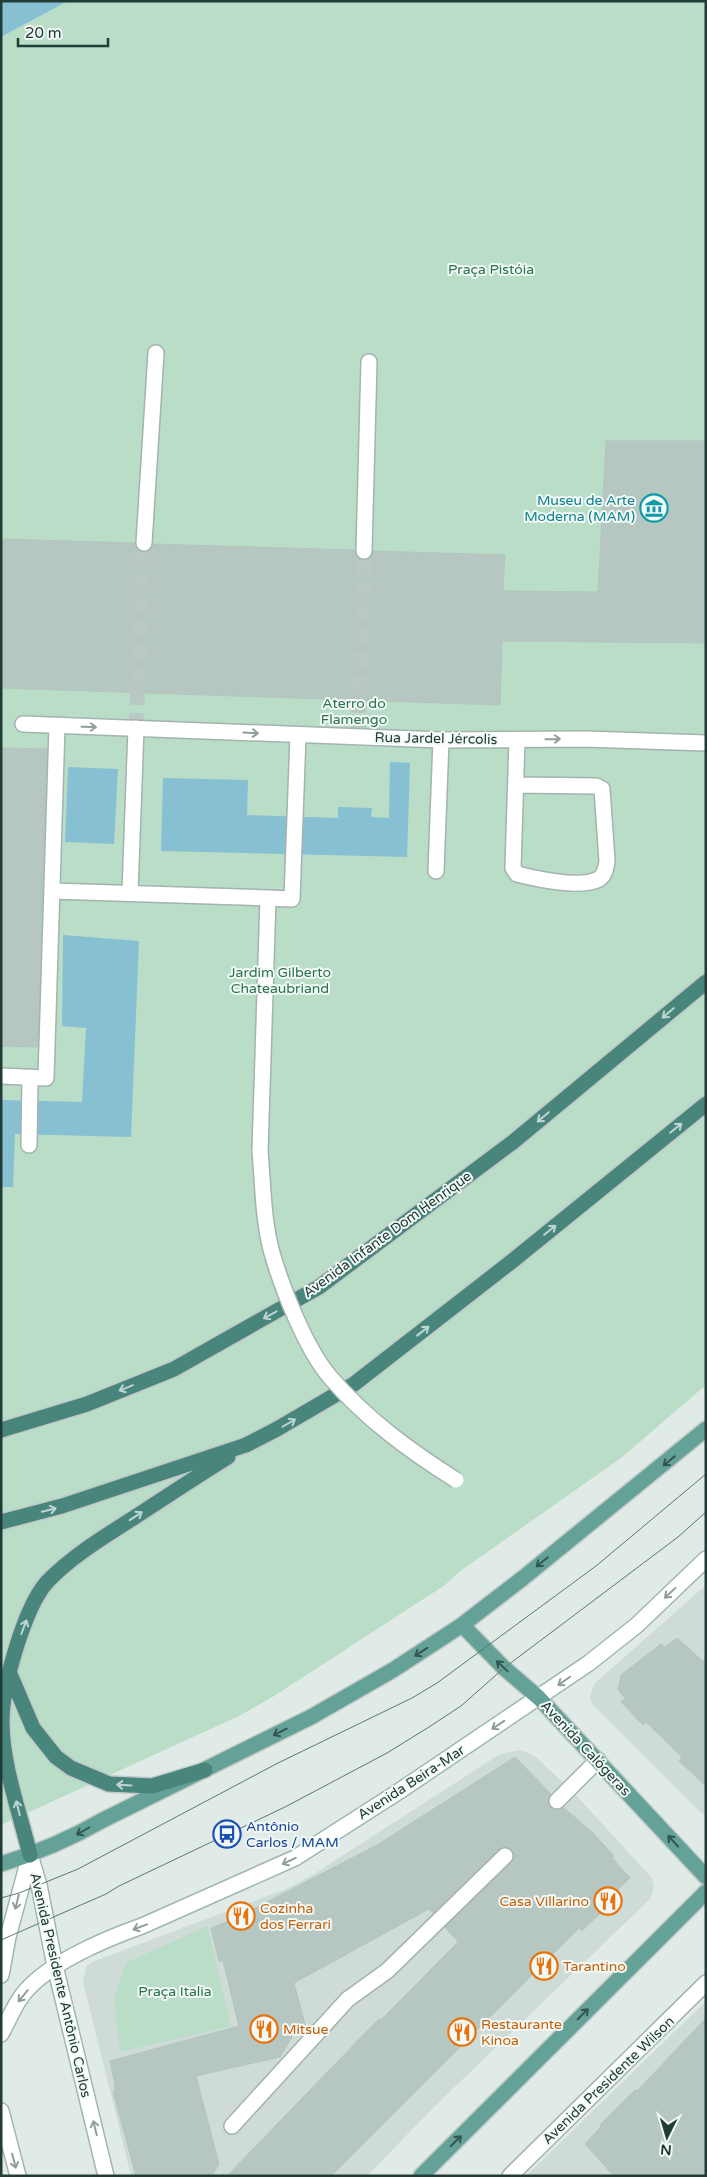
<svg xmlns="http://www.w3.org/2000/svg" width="707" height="2177" font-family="'Varela Round',sans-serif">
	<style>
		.built { fill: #cfdbd7 }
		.green { fill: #b9ddc6 }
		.water { fill: #87c0d2 }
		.building { fill: #b6c6c1; stroke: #b3c5bf }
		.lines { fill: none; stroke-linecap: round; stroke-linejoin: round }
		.pedestrian-tunnel { stroke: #bac8c4; stroke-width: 15; stroke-dasharray: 15 8; stroke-linecap: butt }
		.service-casing { stroke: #a3b3af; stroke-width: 18 }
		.pedestrian-casing { stroke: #a3b3af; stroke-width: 18 }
		.secondary-casing { stroke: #9fb7b1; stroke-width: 18 }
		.primary-casing { stroke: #c1c8c7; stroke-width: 18 }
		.trunk-casing { stroke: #c1c8c7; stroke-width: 18 }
		.service { stroke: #fff; stroke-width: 15 }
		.pedestrian { stroke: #fff; stroke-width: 15 }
		.secondary { stroke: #fff; stroke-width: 15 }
		.primary { stroke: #64a297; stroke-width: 15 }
		.trunk { stroke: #48867c; stroke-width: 15 }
		.tram { stroke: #5b7873; stroke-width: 1 }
		.pedestrian-bridge-casing { stroke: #a3b3af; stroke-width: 18; stroke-linecap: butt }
		.pedestrian-bridge { stroke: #fff; stroke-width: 15 }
		.oneway { stroke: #909e9b }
		.oneway2 { stroke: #bed6d1 }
		.oneway3 { stroke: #32564f }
		.labels { text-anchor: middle; stroke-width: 4; stroke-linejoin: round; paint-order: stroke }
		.park-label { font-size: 14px; fill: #2a734d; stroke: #f1f8f5 }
		.culture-label { font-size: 14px; fill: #0d838f; stroke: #f1f8f5; text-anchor: end }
		.street-label { font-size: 14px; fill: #213c37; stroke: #f1f8f5 }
		.transit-label { font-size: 14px; fill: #164399; stroke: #f1f8f5; text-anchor: start }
		.food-label { font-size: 14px; fill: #c56008; stroke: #f1f8f5; text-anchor: start }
	</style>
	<rect width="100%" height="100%" fill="#e0ebe7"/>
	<path class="built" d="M706 1585V1815L701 1813 592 1704 590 1697 594 1684Z
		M521 1750 535 1756 575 1794 652 1878 654 1887 650 1899 435 2106 367 2176H131L83 1982 86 1967 92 1962 286 1889 314 1874 500 1754Z
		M706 2001V2176H526Z"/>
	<path class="green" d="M68 1H706V1385L621 1458 459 1572 445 1585 274 1696 241 1715 1 1825V37Z
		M207 1926 231 2026 120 2052 114 1999 126 1963Z"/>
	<path class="water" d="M1 1H68L1 37Z
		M390 762 410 763 407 857 161 851 163 778 248 780 247 815 338 818V807L372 808 371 817 389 818Z
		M68 767 118 769 114 844 65 842Z
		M63 935 139 941 131 1137 15 1134 13 1187H1V1100L82 1102 86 1028 62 1026Z"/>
	<path class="building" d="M606 441H706V643L502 641 500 705 1 688V539L135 543 138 550 144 552 151 549 153 544 355 550 356 556 363 560 369 559 373 551 505 555 503 591 598 592Z
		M1 748 47 749 38 1047 1 1046Z
		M677 1638 706 1664V1786L679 1761 682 1757 646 1722 643 1725 621 1702 625 1698 618 1690 621 1675 661 1644 665 1647Z
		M515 1757 551 1794 548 1803 551 1808 559 1810 564 1808 591 1831 614 1856 612 1858 630 1878 616 1891 619 1895 582 1931 579 1928 331 2176H227L367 2031 379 2019 381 2020 458 1942 445 1927 512 1862 514 1858 512 1850 507 1847 499 1849 433 1913 429 1909 294 1983 306 2028 291 2033 292 2037 280 2057 196 2076 219 2164 212 2176H136L113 2092 115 2091 114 2080 110 2061 239 2026 223 1961H219L211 1928 238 1917 377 1845Z
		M706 2018V2176H614L585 2144 600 2128 601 2124 634 2091 638 2090Z"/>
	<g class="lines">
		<path class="pedestrian-tunnel" d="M136 728 144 543
			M358 736 364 551"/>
		<g class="service-casing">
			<path id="service" d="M23 724 441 740 585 739 706 743
				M516 785 596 786 602 789 607 861C606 868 605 875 599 879 580 889 537 879 517 874L513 868 517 740
				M557 1801 598 1760
				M232 2126 348 1999 387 1971 505 1856
				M510 2176 706 1983"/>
		</g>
		<g class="pedestrian-casing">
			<path id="pedestrian" d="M144 543 156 353
				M364 551 369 362
				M436 871 441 740
				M52 891 268 898 260 1151
				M130 892 136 728
				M268 898 292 899 298 736
				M1 1076 46 1078 57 726
				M29 1145 30 1077"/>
		</g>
		<g class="secondary-casing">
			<path id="secondary" d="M30 1855 39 1885 55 1966 106 2176
				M1 1975 8 1937 30 1855
				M1 2034C7 2023 12 2011 19 2000 40 1966 105 1939 142 1926L295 1858 398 1792 589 1663 637 1625 706 1559
				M1 2111 18 2176"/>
		</g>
		<g class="primary-casing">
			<path id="primary" d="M462 1625 504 1668 539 1698 706 1877
				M1 1864C37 1853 70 1839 103 1820L311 1717 393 1670 462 1625 523 1578 706 1429
				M421 2176 706 1892"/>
		</g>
		<g class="trunk-casing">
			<path id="trunk" d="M1 1430 87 1404 174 1369 319 1287 513 1142 706 982
				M1 1522 62 1506 246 1445 277 1429 354 1384 511 1262 706 1104
				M10 1674 33 1728 56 1757 71 1768 109 1784 152 1786 205 1770
				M30 1855C20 1813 2 1765 2 1722 2 1687 24 1608 47 1582 71 1557 102 1538 132 1519 164 1498 196 1477 228 1457"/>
		</g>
		<use href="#service" class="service"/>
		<use href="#pedestrian" class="pedestrian"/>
		<use href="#secondary" class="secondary"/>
		<use href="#primary" class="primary"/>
		<use href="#trunk" class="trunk"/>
		<path class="tram" d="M1 1898 19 1893 78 1869 278 1763 412 1698 437 1683 596 1566 706 1474
			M1 1940 106 1894 119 1886 285 1807 387 1753 429 1727 461 1706 504 1668 678 1537 706 1512"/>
		<g class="pedestrian-bridge-casing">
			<path id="pedestrian-bridge" d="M260 1151C263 1184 263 1221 272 1253 282 1288 306 1349 330 1377 366 1419 410 1451 456 1480"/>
		</g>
		<use href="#pedestrian-bridge" class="pedestrian-bridge"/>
	</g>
	<defs><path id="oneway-shaft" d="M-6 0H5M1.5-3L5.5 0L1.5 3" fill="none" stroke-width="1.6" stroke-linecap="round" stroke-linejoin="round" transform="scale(1.25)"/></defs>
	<g class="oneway">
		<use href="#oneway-shaft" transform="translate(89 727) rotate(1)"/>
		<use href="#oneway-shaft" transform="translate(251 733) rotate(3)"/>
		<use href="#oneway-shaft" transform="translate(553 739) rotate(-1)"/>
		<use href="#oneway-shaft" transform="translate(670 1593) rotate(137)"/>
		<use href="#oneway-shaft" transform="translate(564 1681) rotate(145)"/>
		<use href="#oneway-shaft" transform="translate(498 1725) rotate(146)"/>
		<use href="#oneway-shaft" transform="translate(289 1861) rotate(155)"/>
		<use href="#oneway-shaft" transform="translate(17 1902) rotate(104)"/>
		<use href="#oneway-shaft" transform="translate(140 1927) rotate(159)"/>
		<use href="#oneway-shaft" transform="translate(23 1996) rotate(129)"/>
		<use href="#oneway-shaft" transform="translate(95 2128) rotate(-104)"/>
		<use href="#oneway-shaft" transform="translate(14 2161) rotate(75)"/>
	</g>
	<g class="oneway2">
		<use href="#oneway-shaft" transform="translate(668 1013) rotate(140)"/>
		<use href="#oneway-shaft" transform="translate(543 1117) rotate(140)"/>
		<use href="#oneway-shaft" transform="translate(676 1128) rotate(-39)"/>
		<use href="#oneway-shaft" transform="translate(550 1230) rotate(-39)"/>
		<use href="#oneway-shaft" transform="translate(270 1315) rotate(151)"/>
		<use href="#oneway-shaft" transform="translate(423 1331) rotate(-38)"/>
		<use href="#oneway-shaft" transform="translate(126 1388) rotate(158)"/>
		<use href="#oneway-shaft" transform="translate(289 1423) rotate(-30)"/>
		<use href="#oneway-shaft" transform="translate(49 1510) rotate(-14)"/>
		<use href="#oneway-shaft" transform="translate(136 1516) rotate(-33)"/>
		<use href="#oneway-shaft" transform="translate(24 1627) rotate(-69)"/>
		<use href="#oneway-shaft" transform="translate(124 1785) rotate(-177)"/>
		<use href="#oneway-shaft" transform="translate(18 1808) rotate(-104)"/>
	</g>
	<g class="oneway3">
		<use href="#oneway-shaft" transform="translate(669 1461) rotate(141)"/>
		<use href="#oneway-shaft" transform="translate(542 1562) rotate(141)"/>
		<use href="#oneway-shaft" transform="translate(421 1652) rotate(147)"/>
		<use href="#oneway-shaft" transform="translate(502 1666) rotate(-137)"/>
		<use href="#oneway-shaft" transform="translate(280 1732) rotate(153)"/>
		<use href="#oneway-shaft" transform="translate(83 1831) rotate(150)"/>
		<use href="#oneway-shaft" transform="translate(673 1841) rotate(-133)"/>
		<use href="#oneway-shaft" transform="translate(583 2014) rotate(-45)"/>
		<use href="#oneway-shaft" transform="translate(456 2141) rotate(-45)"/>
	</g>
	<defs>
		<g id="museum-ring" transform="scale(1.4375)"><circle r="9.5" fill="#f1f8f5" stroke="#0f9aa8" stroke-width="1.5"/><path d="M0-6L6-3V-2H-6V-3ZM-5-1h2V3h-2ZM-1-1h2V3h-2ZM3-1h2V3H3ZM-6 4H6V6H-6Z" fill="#0f9aa8"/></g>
		<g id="bus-ring" transform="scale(1.4375)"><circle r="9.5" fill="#f1f8f5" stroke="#1a4fb4" stroke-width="1.5"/><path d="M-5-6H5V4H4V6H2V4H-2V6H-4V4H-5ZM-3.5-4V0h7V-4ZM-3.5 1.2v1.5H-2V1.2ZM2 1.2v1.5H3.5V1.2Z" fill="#1a4fb4"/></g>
		<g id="restaurant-ring" transform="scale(1.4375)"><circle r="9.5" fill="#f1f8f5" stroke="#e8710a" stroke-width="1.5"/><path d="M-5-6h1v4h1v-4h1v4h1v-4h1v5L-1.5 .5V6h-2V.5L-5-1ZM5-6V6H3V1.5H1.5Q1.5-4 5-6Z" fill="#e8710a"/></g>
	</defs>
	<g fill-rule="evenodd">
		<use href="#museum-ring" x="654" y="508"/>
		<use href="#bus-ring" x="227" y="1834"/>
		<use href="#restaurant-ring" x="608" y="1901"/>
		<use href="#restaurant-ring" x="241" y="1916"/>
		<use href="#restaurant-ring" x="544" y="1966"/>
		<use href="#restaurant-ring" x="264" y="2029"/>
		<use href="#restaurant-ring" x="462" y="2032"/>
	</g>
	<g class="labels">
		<g class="park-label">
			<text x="491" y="274">Praça Pistóia</text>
			<text x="354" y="708">Aterro do<tspan x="354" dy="16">Flamengo</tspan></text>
			<text x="280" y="977">Jardim Gilberto<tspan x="280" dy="16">Chateaubriand</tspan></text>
			<text x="175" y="1996">Praça Italia</text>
		</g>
		<g class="culture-label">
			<text x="635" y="505">Museu de Arte<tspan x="635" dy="16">Moderna (MAM)</tspan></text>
		</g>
		<g class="street-label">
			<text transform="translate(436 738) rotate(1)" y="5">Rua Jardel Jércolis</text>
			<text transform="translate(387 1234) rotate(-36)" y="5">Avenida Infante Dom Henrique</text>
			<text transform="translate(586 1748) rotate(47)" y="5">Avenida Calógeras</text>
			<text transform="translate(411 1782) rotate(-33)" y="5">Avenida Beira-Mar</text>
			<text transform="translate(61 1985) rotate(77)" y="5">Avenida Presidente Antônio Carlos</text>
			<text transform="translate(608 2080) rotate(-44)" y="5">Avenida Presidente Wilson</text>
		</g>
		<g class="transit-label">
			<text x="246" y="1831">Antônio<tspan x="246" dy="16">Carlos / MAM</tspan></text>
		</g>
		<g class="food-label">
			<text x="589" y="1906" text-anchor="end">Casa Villarino</text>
			<text x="260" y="1913">Cozinha<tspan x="260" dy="16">dos Ferrari</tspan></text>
			<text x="563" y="1971">Tarantino</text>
			<text x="481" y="2029">Restaurante<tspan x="481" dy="16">Kinoa</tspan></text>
			<text x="283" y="2034">Mitsue</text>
		</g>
	</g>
	<rect width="707" height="2177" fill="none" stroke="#213c37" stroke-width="5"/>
	<g transform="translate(667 2137) rotate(185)" stroke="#f1f8f5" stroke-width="4" paint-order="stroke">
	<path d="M0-4L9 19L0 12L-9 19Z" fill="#213c37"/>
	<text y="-8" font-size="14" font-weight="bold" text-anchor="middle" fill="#213c37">N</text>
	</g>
	<path d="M18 38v8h90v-8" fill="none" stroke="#213c37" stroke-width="2.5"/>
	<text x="25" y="38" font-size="15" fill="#213c37" stroke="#f1f8f5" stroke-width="4" paint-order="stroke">20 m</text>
</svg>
